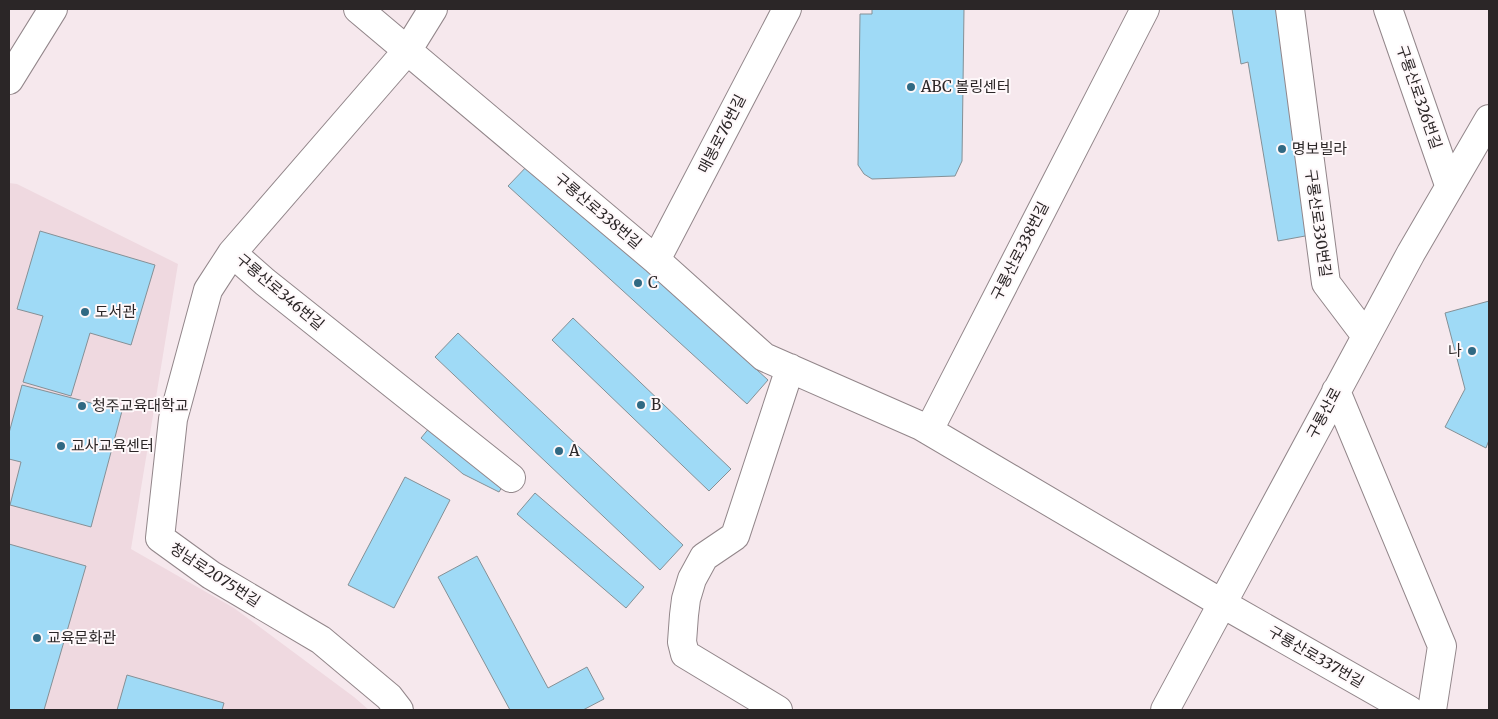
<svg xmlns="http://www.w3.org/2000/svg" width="1498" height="719" font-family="Merriweather,'Noto Sans KR',serif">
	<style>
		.built { fill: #efd9e0 }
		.building { fill: #9fdaf6; stroke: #859096 }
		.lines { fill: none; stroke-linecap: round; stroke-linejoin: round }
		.minor-casing { stroke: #92868a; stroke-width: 30 }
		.minor { stroke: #fff; stroke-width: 28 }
		.poi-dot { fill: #306983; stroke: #fef8fa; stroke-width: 2 }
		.labels { text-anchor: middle; stroke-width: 4; stroke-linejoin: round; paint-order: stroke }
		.poi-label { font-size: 15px; fill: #2b2627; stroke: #fef8fa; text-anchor: start }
		.street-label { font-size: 15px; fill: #2b2627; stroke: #fef8fa }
	</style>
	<rect width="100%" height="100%" fill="#f6e8ed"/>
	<path class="built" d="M9 183 17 184 178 264 131 549 234 608 354 697 369 710H9Z"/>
	<path class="building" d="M872 9H964L962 161 955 176 872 179 864 174 858 165 860 14H872Z
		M1232 9H1278L1316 234 1278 241 1248 62 1241 64Z
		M530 163 768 380 747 404 508 186Z
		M40 231 155 265 131 345 90 333 71 396 23 382 43 316 17 309Z
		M1489 301V440L1486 448 1445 427 1465 389 1445 313Z
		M573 318 731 469 709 491 552 340Z
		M458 333 683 545 660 570 435 357Z
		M22 385 122 411 91 527 10 505 21 462 9 459V433Z
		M435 421 505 482 499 492 463 474 421 438Z
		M405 477 450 500 394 608 348 585Z
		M535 493 644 587 626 608 517 514Z
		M9 544 86 566 44 710H9Z
		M477 556 548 688 587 667 604 699 583 710H510L438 577Z
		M127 675 224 703 222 710H117Z"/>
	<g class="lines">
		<g class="minor-casing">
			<path id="minor" d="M358 9 656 260 764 357 921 426 1223 604 1409 710
				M433 9 407 51 232 253 265 282 511 478
				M1290 9 1326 283 1366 336
				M1388 9 1449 185
				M9 80 53 9
				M232 253 208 290 173 419 160 538 211 575 321 640 389 697 399 710
				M656 260 787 9
				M1336 391 1442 646 1432 710
				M929 430 1145 9
				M778 710 685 654 682 642 684 615 686 599 692 579 704 557 735 536 790 368
				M1165 710 1411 253 1489 119"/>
		</g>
		<use href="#minor" class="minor"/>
	</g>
	<g class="poi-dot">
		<circle cx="911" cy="87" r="5"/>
		<circle cx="1282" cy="149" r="5"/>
		<circle cx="638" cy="283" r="5"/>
		<circle cx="85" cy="312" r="5"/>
		<circle cx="1472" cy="351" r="5"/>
		<circle cx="641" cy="405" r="5"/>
		<circle cx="82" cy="406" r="5"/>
		<circle cx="61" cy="446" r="5"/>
		<circle cx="559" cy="451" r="5"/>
		<circle cx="37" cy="638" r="5"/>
	</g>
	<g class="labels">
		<g class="poi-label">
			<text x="921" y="92">ABC 볼링센터</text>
			<text x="1292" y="154">명보빌라</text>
			<text x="648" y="288">C</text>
			<text x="95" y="317">도서관</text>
			<text x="1462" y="356" text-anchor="end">나</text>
			<text x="651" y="410">B</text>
			<text x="92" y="411">청주교육대학교</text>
			<text x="71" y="451">교사교육센터</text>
			<text x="569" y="456">A</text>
			<text x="47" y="643">교육문화관</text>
		</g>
		<g class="street-label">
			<text transform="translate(1419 97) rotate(71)" y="5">구룡산로326번길</text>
			<text transform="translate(722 134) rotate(-63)" y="5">매봉로76번길</text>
			<text transform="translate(598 211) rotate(40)" y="5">구룡산로338번길</text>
			<text transform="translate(1318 223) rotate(82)" y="5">구룡산로330번길</text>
			<text transform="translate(1020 251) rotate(-63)" y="5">구룡산로338번길</text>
			<text transform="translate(280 292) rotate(40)" y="5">구룡산로346번길</text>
			<text transform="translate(1324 413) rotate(-62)" y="5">구룡산로</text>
			<text transform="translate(215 575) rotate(33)" y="5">청남로2075번길</text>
			<text transform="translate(1316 657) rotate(30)" y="5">구룡산로337번길</text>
		</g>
	</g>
	<rect width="1498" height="719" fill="none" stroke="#2b2627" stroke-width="20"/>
</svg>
